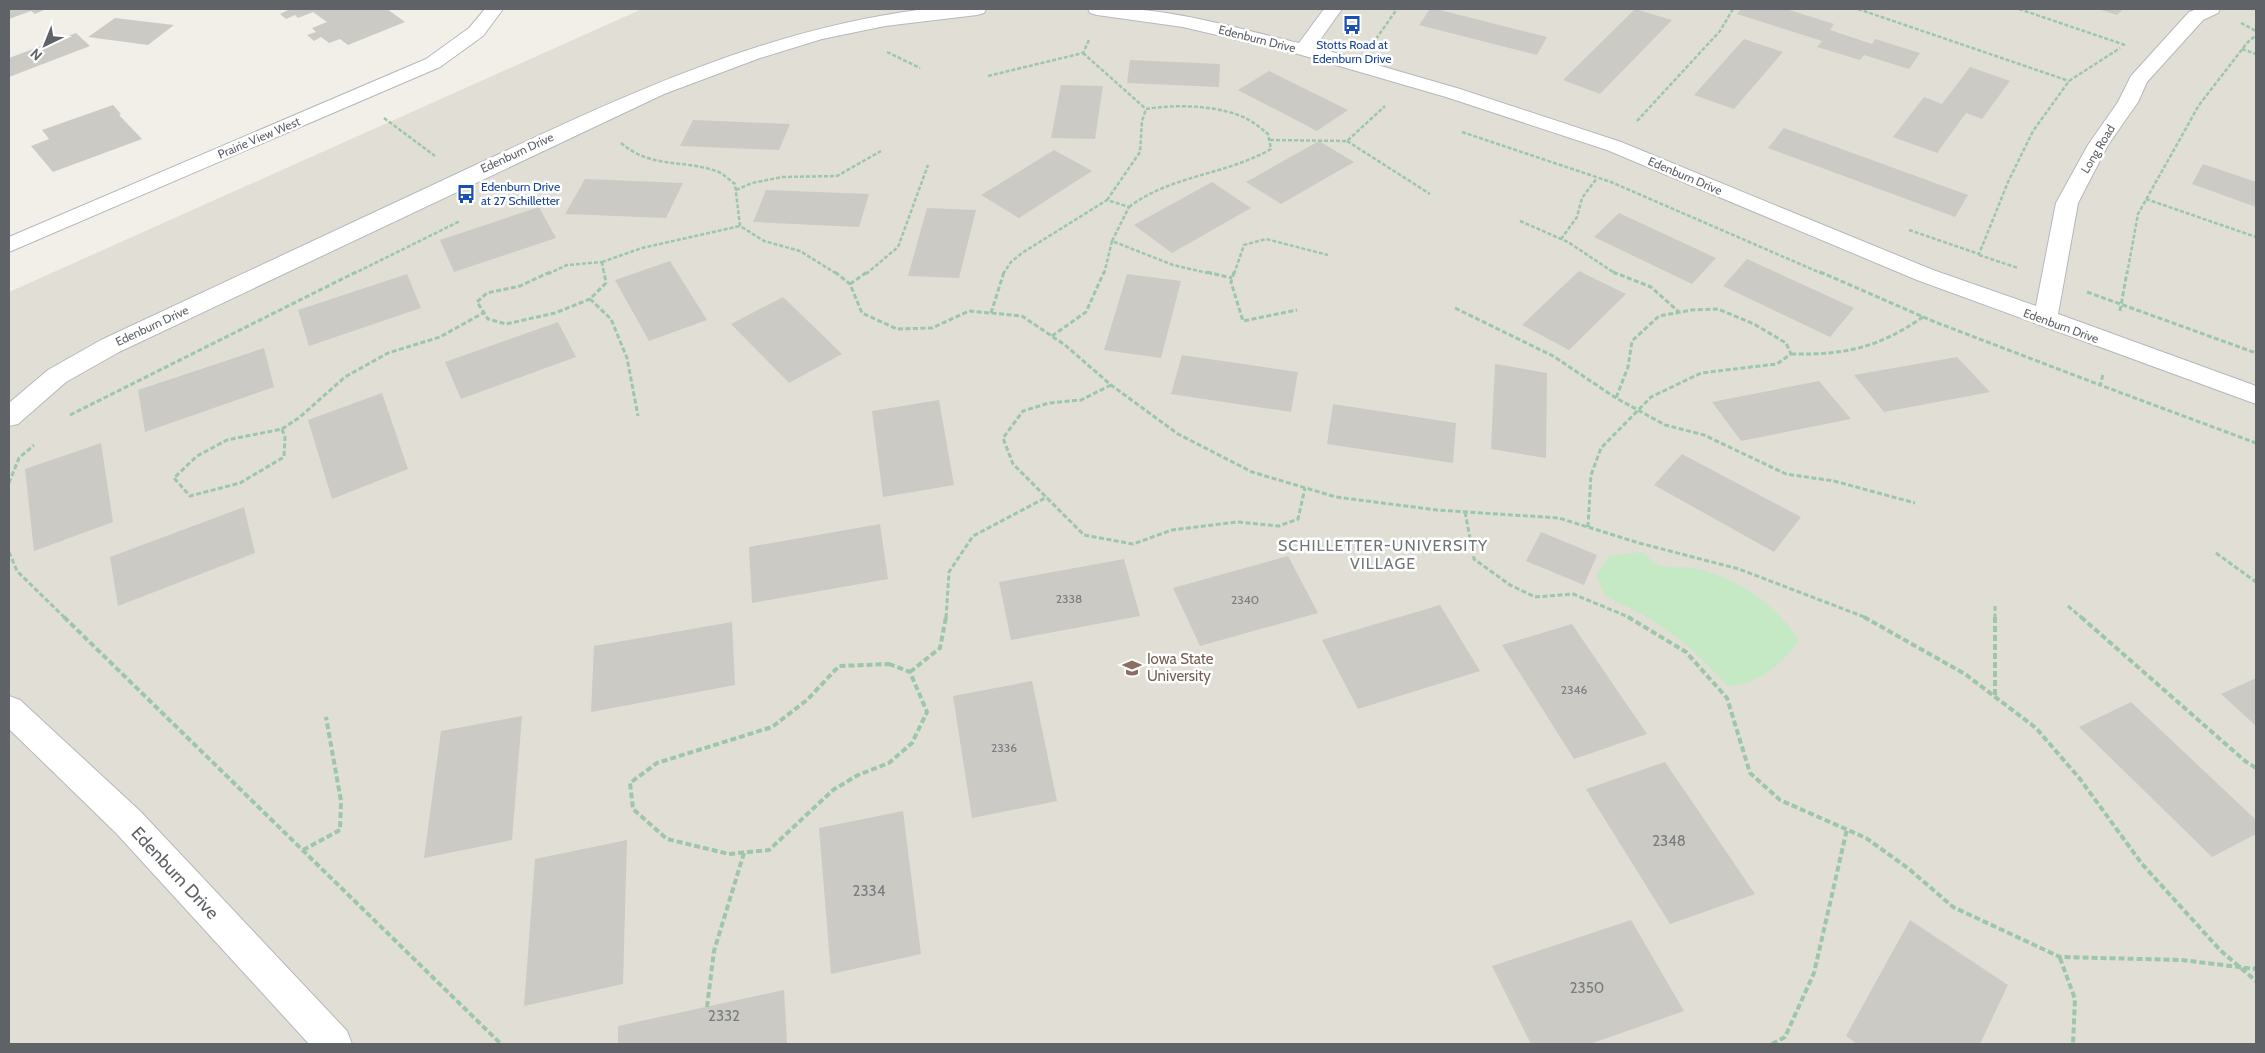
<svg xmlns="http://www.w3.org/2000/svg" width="2265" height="1053" font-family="Cabin,sans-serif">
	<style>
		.education { fill: #e1ded6 }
		.green { fill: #c5e8c5 }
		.building { fill: #cccac5 }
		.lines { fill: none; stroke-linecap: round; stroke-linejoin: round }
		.minor-casing { stroke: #b5b8bc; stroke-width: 2 }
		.path-far2 { stroke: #9cc7a9; stroke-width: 2.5; stroke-dasharray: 4 2; stroke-linecap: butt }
		.path-far1 { stroke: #9cc7a9; stroke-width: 3; stroke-dasharray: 5 2.5; stroke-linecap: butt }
		.path { stroke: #9cc7a9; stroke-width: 4; stroke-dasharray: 6 3; stroke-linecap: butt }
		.minor { fill: #fff; fill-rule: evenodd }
		.labels { text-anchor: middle; stroke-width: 5; stroke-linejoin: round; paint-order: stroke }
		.far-street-label { font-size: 12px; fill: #5f6368; stroke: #fff }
		.far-transit-label { font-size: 12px; fill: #164399; stroke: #fff }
		.number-label { font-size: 12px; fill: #7a7d7f }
		.education-label { font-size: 15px; fill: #785e54; stroke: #fff; text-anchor: start }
		.near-number-label { font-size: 15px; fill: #7a7d7f }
		.neighbourhood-label { font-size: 16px; letter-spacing: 1px; fill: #70757a; stroke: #fff }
		.near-street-label { font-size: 18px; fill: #5f6368; stroke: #fff }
	</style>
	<rect width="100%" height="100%" fill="#f1efe8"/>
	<path class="education" d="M642 9H2256V1044H9V292Z"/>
	<path class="green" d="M1641 552C1647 556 1654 563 1660 566 1666 568 1685 566 1694 568 1737 578 1776 603 1799 641 1780 665 1760 684 1728 686L1686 644 1644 615 1605 596 1596 576 1609 556Z"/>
	<path class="building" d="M9 9H43L44 10 35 14 31 11 9 19Z
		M286 9H387L405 22 348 45 340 39 329 43 321 37 314 41 307 35 316 32 312 28 327 22 313 12 298 18 295 15 286 19 280 14 288 10Z
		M1430 9H1436L1547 37 1537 55 1419 25Z
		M1635 9 1672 20 1600 94 1563 80Z
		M1741 9H1786L1834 24 1830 30 1872 44 1875 39 1920 53 1909 69 1864 55 1860 60 1817 47 1822 41 1737 14Z
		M2098 9H2123L2117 15Z
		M115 18 174 25 148 45 88 37Z
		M76 33 90 46 9 77V58Z
		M1744 39 1783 52 1734 109 1694 95Z
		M1130 60 1220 64 1219 87 1127 83Z
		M1970 67 2010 81 1982 119 1966 113 1937 153 1893 137 1924 97 1942 104Z
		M1269 71 1348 110 1317 131 1238 90Z
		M1061 85 1103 86 1095 139 1051 138Z
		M113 105 121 114 119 115 142 139 53 172 31 146 49 139 42 130Z
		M693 120 790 124 779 150 680 146Z
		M1784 128 1968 195 1955 217 1768 148Z
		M1319 141 1354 162 1281 204 1246 182Z
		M1054 150 1092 171 1019 218 981 195Z
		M2203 164 2256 182V207L2192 184Z
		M585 179 683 183 666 218 565 214Z
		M1212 182 1251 208 1172 253 1134 225Z
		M766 190 869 194 859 227 753 222Z
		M539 207 556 238 454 272 440 240Z
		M927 208 976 210 959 278 908 276Z
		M1619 213 1716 258 1692 284 1594 237Z
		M1747 259 1854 308 1830 337 1723 286Z
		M670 261 707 320 649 341 615 280Z
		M1579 271 1626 294 1569 350 1522 325Z
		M407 274 421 308 309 346 298 310Z
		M1127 274 1181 281 1161 358 1104 350Z
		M783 297 842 354 789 383 731 324Z
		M558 322 576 357 461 399 445 362Z
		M264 348 274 387 145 432 138 390Z
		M1182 355 1298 372 1291 412 1171 394Z
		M1957 357 1990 392 1884 412 1854 375Z
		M1495 364 1547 373 1546 458 1491 449Z
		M1819 381 1851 419 1741 441 1712 402Z
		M382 393 408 469 332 499 308 420Z
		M939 400 954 485 883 497 872 411Z
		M1333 404 1456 423 1453 463 1327 444Z
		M101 443 113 522 34 551 25 469Z
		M1682 454 1801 517 1774 552 1654 485Z
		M244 507 255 553 118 606 110 557Z
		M880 524 888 579 752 603 749 547Z
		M1541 532 1597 555 1584 585 1526 561Z
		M1288 556 1318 613 1200 646 1173 588Z
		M1124 559 1140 616 1011 640 999 582Z
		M1440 605 1480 671 1358 709 1322 640Z
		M732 622 735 685 591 712 594 646Z
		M1572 624 1647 734 1574 759 1502 645Z
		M2256 678V726L2221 694Z
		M1032 681 1057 801 972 818 953 696Z
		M2131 702 2256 820V834L2212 857 2079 727Z
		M522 716 512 840 424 858 441 731Z
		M1665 762 1755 894 1670 924 1586 789Z
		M903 811 921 954 831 974 819 828Z
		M627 840 623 984 524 1006 535 859Z
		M1631 920 1684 1011 1590 1044H1531L1492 966Z
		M1910 920 2008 985 1980 1044H1857L1846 1036Z
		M784 990 787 1044H618V1026Z"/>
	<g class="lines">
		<g class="minor-casing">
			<path id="minor" d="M485 9H503L483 36 440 67 9 252V237L426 59 469 28Z
				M925 9H986L984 13 977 15 885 26 822 39 760 58 664 94 119 352 66 382 18 424 9 426V403L48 370 101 340C223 283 345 226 467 169 617 99 759 30 925 9Z
				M1088 9C1160 4 1230 27 1299 43L1324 9H1342L1315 47 1460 89 1621 142 1933 270 2036 306 2056 203 2088 145 2118 102 2131 76 2189 12 2197 9H2220L2218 13 2203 20 2147 82 2138 102 2108 145 2078 203 2058 314 2256 386V404L1917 280 1607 150 1446 97 1298 54 1183 27 1097 15 1090 13Z
				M9 696 20 700 140 811 347 1031 352 1044H309L116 833 9 729Z"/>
		</g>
		<path class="path-far2" d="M1858 9 2069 81
			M2019 9 2125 45
			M2241 23 2256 31
			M1376 39 1397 9
			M2242 49 2256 54
			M887 52 920 68
			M1083 53 1146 109
			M988 76 1083 53 1089 40
			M384 118 435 156
			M1637 121 1720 31 1733 9
			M1462 132 1611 182 1823 274
			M1270 140 1347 141 1385 106
			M1347 141 1430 194
			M621 143C652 169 681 159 716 171 723 173 729 180 735 184L740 226 764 241 800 251 837 274
			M736 190 752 183 782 177 837 176 881 151
			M2146 199 2256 237
			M1107 200 1140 152 1142 121 1146 109C1175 104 1223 105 1249 120 1256 124 1262 129 1268 134L1271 149C1226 175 1171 175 1129 207
			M1520 221 1568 242 1616 274
			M1909 230 1979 254 2008 182 2033 131 2069 81 2120 48
			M1561 239 1577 217 1582 198 1597 178
			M1979 255 2018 268
			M602 262 604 274
			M602 262 642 248 740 226
			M353 274 460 221
			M548 274 567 265 602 262
			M866 274 898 247 928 165
			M1003 274 1011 262 1022 253 1107 200 1129 207 1112 241
			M1104 274 1112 241 1173 265 1212 274
			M1234 274 1244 245 1266 239 1328 255
			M2127 274 2138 214 2199 105 2247 43 2256 35"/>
		<path class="path-far1" d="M550 272 520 286 487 293 477 302 488 319 506 324 555 313 590 299 606 283 604 272
			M835 272 850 284 862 313 897 329 932 328 969 311 1022 316 1065 345 1111 385 1178 434 1252 472 1336 497 1437 510 1559 518 1639 543 1739 569 1867 618
			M1207 272 1232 278
			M1234 272 1231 282 1243 321 1297 310
			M1613 272 1651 287 1679 312
			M1820 272 1935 322 2100 385
			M850 284 867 272
			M2087 292 2256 353
			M590 299 611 319 627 358 638 416
			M1455 308 1553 356 1616 398 1665 425 1704 435 1786 474 1834 481 1915 503
			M2120 311 2127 272
			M991 313 1004 272
			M1052 336 1086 312 1104 272
			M1791 354C1845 355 1878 348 1923 317
			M2103 375 2100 385 2256 443
			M1111 385 1081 400 1049 403 1023 411 1003 438 1013 464 1084 535 1133 544 1172 530 1237 522 1279 526 1298 519 1305 488
			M70 415 356 272
			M282 429 285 437 284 457 240 483 190 496 174 478 197 456 227 440Z
			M282 429 300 417 345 377 388 353 440 337 483 313
			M9 483 19 458 34 445
			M1465 512 1474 559 1510 585 1535 597 1573 594 1631 618
			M1588 527 1591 475 1601 448 1651 397 1701 373 1777 364 1791 354 1786 343 1754 324 1718 309 1692 310 1659 316 1632 341 1628 367 1616 398
			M9 552 17 571 65 618
			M2216 553 2256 582
			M1995 606V618
			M2068 606 2082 618
			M946 618 949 572 973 536 1047 497"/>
		<path class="path" d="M64 617 501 1044
			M1628 617 1686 652 1727 698 1750 773 1780 800 1866 838 1909 869 1953 907 2060 957 2182 960 2255 969 2256 967
			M1864 617 1965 674 2036 728 2080 779 2142 864 2220 950 2256 981
			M1995 617V697
			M2081 617 2245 761 2256 768
			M889 664 910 672 927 712 912 743 889 763 858 775 833 790 769 850 729 854 667 839 633 809 630 783 657 763 772 727 807 700 839 666Z
			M910 672 940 648 946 617
			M303 850 340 830 341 801 326 717
			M2060 958 2075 999 2073 1044
			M707 1007 714 951 744 853
			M1772 1044 1785 1037 1814 973 1847 829"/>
		<use href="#minor" class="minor"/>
	</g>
	<defs>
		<g id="bus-bare" transform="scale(1.5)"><path d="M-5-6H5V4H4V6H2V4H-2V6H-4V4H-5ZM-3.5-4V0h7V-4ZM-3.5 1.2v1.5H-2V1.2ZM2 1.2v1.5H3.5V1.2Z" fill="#1a4fb4" stroke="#fff" stroke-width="2.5" paint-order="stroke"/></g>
		<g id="university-bare" transform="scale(1.5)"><path d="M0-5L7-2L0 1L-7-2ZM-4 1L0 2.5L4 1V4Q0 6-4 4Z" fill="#8d6e63" stroke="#fff" stroke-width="2.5" paint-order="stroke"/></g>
	</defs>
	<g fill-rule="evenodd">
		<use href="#bus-bare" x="1352" y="25"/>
		<use href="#bus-bare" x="466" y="194"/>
		<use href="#university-bare" x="1132" y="668"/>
	</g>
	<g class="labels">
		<g class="far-street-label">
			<text transform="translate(1257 39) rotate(14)" y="4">Edenburn Drive</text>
			<text transform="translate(259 138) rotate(-23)" y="4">Prairie View West</text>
			<text transform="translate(2098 149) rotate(-59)" y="4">Long Road</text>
			<text transform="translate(517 153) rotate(-25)" y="4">Edenburn Drive</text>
			<text transform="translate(1685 176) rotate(23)" y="4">Edenburn Drive</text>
			<text transform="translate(152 326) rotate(-25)" y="4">Edenburn Drive</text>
			<text transform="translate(2061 326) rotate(20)" y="4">Edenburn Drive</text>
		</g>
		<g class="far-transit-label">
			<text x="1352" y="49">Stotts Road at<tspan x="1352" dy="14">Edenburn Drive</tspan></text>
			<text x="481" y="191" text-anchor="start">Edenburn Drive<tspan x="481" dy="14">at 27 Schilletter</tspan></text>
		</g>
		<g class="number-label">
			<text x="1069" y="603">2338</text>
			<text x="1245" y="604">2340</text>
			<text x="1574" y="694">2346</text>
			<text x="1004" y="752">2336</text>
		</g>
		<g class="education-label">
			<text x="1147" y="664">Iowa State<tspan x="1147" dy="17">University</tspan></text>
		</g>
		<g class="near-number-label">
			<text x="1669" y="846">2348</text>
			<text x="869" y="896">2334</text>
			<text x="1587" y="993">2350</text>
			<text x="724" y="1021">2332</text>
		</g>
		<g class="neighbourhood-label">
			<text x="1383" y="551">SCHILLETTER-UNIVERSITY<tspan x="1383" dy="18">VILLAGE</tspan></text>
		</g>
		<g class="near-street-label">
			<text transform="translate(175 873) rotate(47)" y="6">Edenburn Drive</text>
		</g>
	</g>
	<rect width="2265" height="1053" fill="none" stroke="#5f6368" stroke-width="20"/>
	<g transform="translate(45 45) rotate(223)" stroke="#ffffff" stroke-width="4" paint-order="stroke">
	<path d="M0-4L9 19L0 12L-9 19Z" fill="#5f6368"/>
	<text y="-8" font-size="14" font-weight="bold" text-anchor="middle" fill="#5f6368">N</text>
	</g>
</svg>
